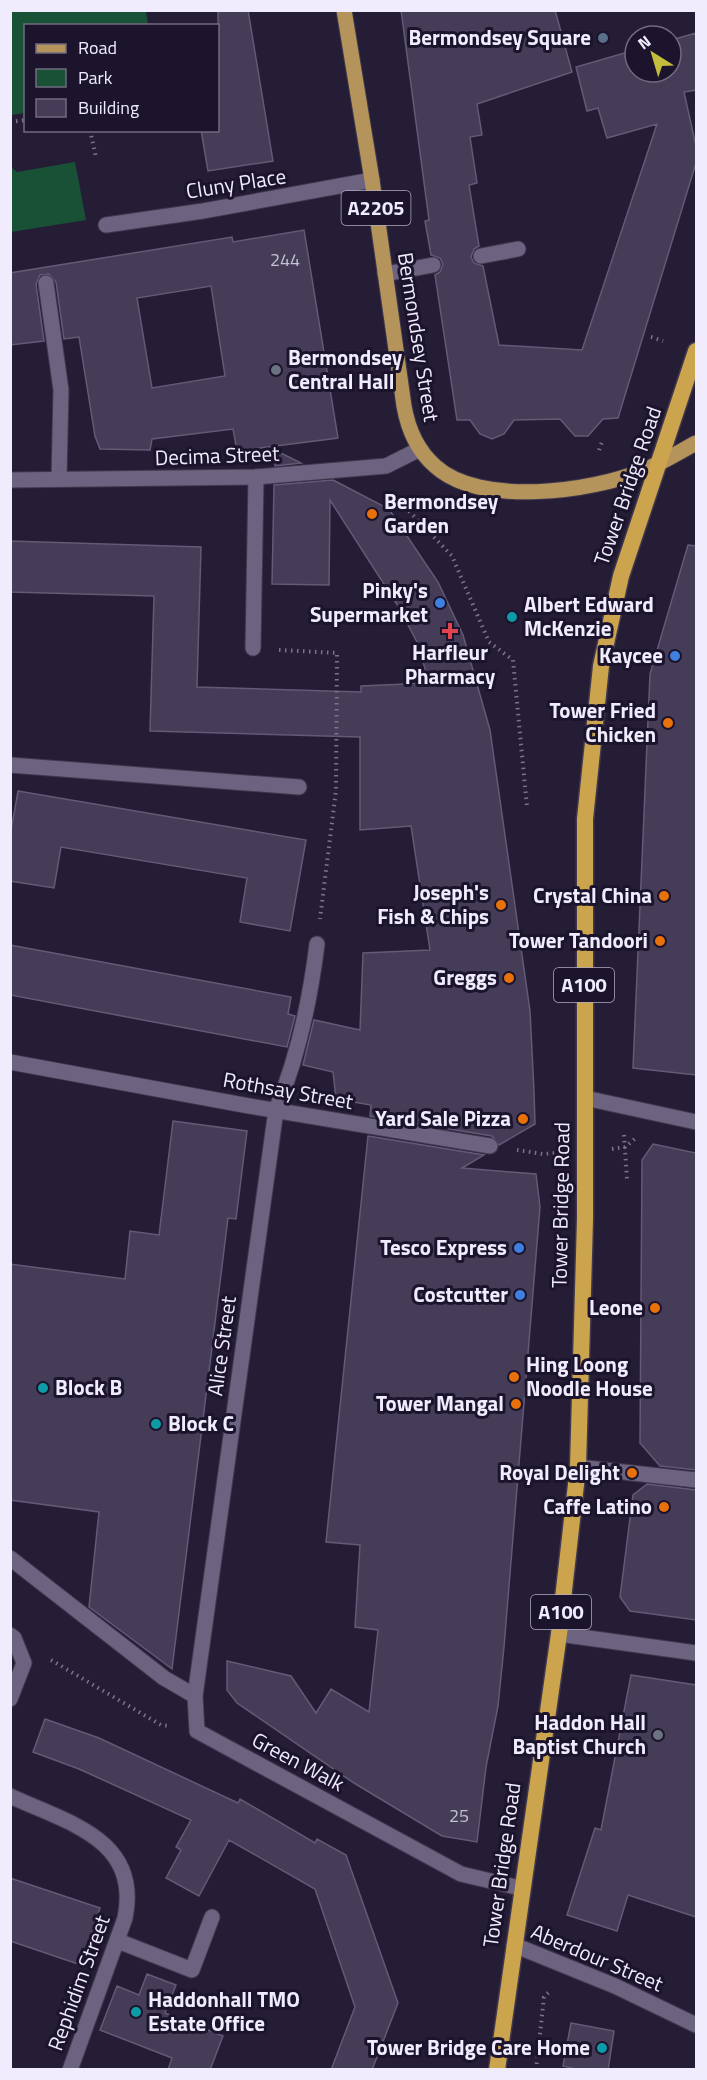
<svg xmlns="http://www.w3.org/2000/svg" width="707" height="2080" font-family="'Titillium Web',sans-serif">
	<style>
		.green { fill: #195137 }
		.building { fill: #453c57; stroke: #635a77; stroke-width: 1.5; fill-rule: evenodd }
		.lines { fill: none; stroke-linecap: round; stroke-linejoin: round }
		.service-casing { stroke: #40394e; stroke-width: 17 }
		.minor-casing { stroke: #40394e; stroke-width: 17 }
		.primary-casing { stroke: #40394e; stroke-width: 17 }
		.trunk-casing { stroke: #40394e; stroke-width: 19 }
		.path { stroke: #7b758a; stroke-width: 4; stroke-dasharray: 1.5 4.5; stroke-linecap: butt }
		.service { stroke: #6c6381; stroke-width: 15 }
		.minor { stroke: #6c6381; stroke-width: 15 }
		.primary { stroke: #b4945b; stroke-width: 15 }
		.trunk { stroke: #cca44e; stroke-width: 16 }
		.service-dot { fill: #5c6f8a; stroke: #1c142c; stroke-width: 2 }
		.worship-dot { fill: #6b7280; stroke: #1c142c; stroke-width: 2 }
		.food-dot { fill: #e8710a; stroke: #1c142c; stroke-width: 2 }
		.shop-dot { fill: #3f7fe0; stroke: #1c142c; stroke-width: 2 }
		.culture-dot { fill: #0f9aa8; stroke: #1c142c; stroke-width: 2 }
		.health-dot { fill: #e0444e; stroke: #1c142c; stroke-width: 2 }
		.labels { text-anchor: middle; stroke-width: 6; stroke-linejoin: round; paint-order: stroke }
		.number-label { font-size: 18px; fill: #c5c0d4 }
		.shield { fill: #1c142c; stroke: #b0abbe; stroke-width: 1.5 }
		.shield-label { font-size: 20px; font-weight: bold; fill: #f0ecfd }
		.poi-label { font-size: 21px; font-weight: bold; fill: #f0ecfd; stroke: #1c142c; text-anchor: end }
		.street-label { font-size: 21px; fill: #f0ecfd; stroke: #1c142c }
	</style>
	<rect width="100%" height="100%" fill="#251d36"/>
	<path class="green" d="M10 11H146L148 25 26 26 25 113 11 115Z
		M75 162 86 220 11 232V167L17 172Z"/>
	<path class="building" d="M218 10H248L273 161 208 171 201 130H218Z
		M401 10H555L572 72 477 104 482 135 470 137 477 183 469 185 479 246 474 249 471 257 474 263 483 266 499 345 582 350 657 124 607 138 598 108 587 111 576 67 635 50V72H671V40L696 33V90L684 92 696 146V163L618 418 603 419 588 436H575L560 419 514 420 504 434 492 439 480 434 470 420H457L435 275 440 272 443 264 440 258 431 255 425 221 429 220Z
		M304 230 338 438 237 451 233 429 152 439 150 450 100 449 95 436 79 337 64 339 56 282 49 274 40 275 36 284 44 341 10 345V273L232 237 233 242ZM211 286 225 376 152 388 137 298Z
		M275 450 301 463 275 466Z
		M333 480 389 509 438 582 463 635 490 730 530 1011 534 1091 535 1124 499 1145 492 1136 370 1116 371 1105 336 1099 333 1072 303 1065 314 1020 360 1030 363 953 430 950 411 826 360 830V737L150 731 154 596 10 592V541L201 547 197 687 361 692V686L429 683 418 644 398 606 330 500 329 585 272 584 274 485Z
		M688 545 696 546V1075L633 1068 650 674Z
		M18 791 306 840 290 931 240 922 247 878 61 847 54 888 10 881V836Z
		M10 945 291 997 288 1014 295 1016 287 1047 10 995Z
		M173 1121 247 1131 236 1219 228 1218 172 1669 89 1607 99 1512 10 1500V1264L125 1279 130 1231 159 1235Z
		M368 1136 484 1155 462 1168 536 1174 540 1207 504 1647 498 1706 486 1767 477 1842 442 1836 354 1783 237 1703 227 1690V1661L291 1676 316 1713 331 1689 369 1712 378 1630 355 1627 360 1545 326 1542Z
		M653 1144 696 1153V1470L660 1466 640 1443 642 1160Z
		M647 1484 696 1490V1620L630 1611 620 1597 633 1495Z
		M631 1675 696 1685V1917L628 1895 617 1931 567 1915 595 1828 601 1830Z
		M45 1719 99 1738 238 1803 240 1799 315 1843 317 1839 346 1855 398 2003 372 2070H331L355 2007 315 1889 229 1840 199 1896 166 1878 181 1850 176 1847 191 1820 79 1769 33 1752Z
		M10 1878 100 1908 81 1965 10 1941Z
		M147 1974 176 1985 165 2013 223 2036 210 2070H168L172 2058 100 2030 117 1986 139 1995Z
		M571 2023 614 2031 608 2070H579L563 2066Z"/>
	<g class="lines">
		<g class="service-casing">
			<path id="service" d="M481 256 518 249
				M385 274 433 265
				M46 283 61 390 59 479
				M253 648 256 477
				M10 765 299 787
				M276 1110C298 1057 310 1001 317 944
				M10 1558 164 1678 195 1696
				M118 1941 192 1970 212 1917"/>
		</g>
		<g class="minor-casing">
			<path id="minor" d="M106 225 203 211 372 180
				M10 480 256 477 386 466 420 449
				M10 1062 249 1106 490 1146
				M585 1098 696 1122
				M276 1110 195 1696 197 1731 461 1874 520 1888
				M578 1467 696 1480
				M559 1634 696 1653
				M10 1635 14 1638 24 1663 10 1699
				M10 1796C68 1823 141 1839 125 1918L70 2070
				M514 1945 615 1986 696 2025"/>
		</g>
		<g class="primary-casing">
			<path id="primary" d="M344 10 372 180 404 406C408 429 418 451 435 466 480 507 592 492 644 470 662 463 679 452 696 443"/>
		</g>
		<g class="trunk-casing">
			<path id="trunk" d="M497 2070 559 1634 578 1467 585 1219V819L601 666 621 576 696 351"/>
		</g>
		<path class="path" d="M10 122 26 120
			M90 130 96 157
			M651 337 663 341
			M599 450 602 442
			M409 511 452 556 489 642 513 660 527 807
			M279 650 337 653 336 790 320 919
			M624 1135 627 1179
			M612 1149 625 1147 637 1137
			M517 1150 543 1154 557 1153
			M51 1660 161 1725 170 1726
			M536 2070 544 1997 551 1990"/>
		<use href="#service" class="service"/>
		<use href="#minor" class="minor"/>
		<use href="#primary" class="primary"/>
		<use href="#trunk" class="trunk"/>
	</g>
	<circle class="service-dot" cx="603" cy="38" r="6"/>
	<g class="worship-dot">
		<circle cx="276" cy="370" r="6"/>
		<circle cx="658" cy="1735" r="6"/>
	</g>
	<g class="food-dot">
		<circle cx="372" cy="514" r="6"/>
		<circle cx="668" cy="723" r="6"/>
		<circle cx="664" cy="896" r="6"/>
		<circle cx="501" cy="905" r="6"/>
		<circle cx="660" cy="941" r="6"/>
		<circle cx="509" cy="978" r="6"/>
		<circle cx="523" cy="1119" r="6"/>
		<circle cx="655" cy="1308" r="6"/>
		<circle cx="514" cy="1377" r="6"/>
		<circle cx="516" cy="1404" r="6"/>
		<circle cx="632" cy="1473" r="6"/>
		<circle cx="664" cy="1507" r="6"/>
	</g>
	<g class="shop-dot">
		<circle cx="440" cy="603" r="6"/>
		<circle cx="675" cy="656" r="6"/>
		<circle cx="519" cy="1248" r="6"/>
		<circle cx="520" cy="1295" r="6"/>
	</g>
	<g class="culture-dot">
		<circle cx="512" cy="617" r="6"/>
		<circle cx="43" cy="1388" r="6"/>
		<circle cx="156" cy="1424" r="6"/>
		<circle cx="136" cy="2012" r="6"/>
		<circle cx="602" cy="2048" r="6"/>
	</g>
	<path class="health-dot" d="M447 622h6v6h6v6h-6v6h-6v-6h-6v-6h6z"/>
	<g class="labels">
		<g class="number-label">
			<text x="285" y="266">244</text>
			<text x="459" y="1822">25</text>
		</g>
		<g class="shield">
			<rect x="341.5" y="191" width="69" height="34" rx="4.5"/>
			<rect x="554" y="968" width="60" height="34" rx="4.5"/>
			<rect x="531" y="1595" width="60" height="34" rx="4.5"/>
		</g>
		<g class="shield-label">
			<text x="376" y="215">A2205</text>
			<text x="584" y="992">A100</text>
			<text x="561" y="1619">A100</text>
		</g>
		<g class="poi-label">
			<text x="591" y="45">Bermondsey Square</text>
			<text x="288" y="365" text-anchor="start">Bermondsey<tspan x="288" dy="24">Central Hall</tspan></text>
			<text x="384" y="509" text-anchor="start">Bermondsey<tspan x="384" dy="24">Garden</tspan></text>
			<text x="428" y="598">Pinky's<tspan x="428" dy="24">Supermarket</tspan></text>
			<text x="524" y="612" text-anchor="start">Albert Edward<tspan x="524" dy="24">McKenzie</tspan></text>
			<text x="450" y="660" text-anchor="middle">Harfleur<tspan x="450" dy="24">Pharmacy</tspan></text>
			<text x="663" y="663">Kaycee</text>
			<text x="656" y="718">Tower Fried<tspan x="656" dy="24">Chicken</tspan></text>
			<text x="489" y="900">Joseph's<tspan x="489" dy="24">Fish &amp; Chips</tspan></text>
			<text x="652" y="903">Crystal China</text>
			<text x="648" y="948">Tower Tandoori</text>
			<text x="497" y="985">Greggs</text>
			<text x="511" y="1126">Yard Sale Pizza</text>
			<text x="507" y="1255">Tesco Express</text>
			<text x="508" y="1302">Costcutter</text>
			<text x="643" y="1315">Leone</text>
			<text x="526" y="1372" text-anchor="start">Hing Loong<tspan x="526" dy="24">Noodle House</tspan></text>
			<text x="55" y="1395" text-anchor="start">Block B</text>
			<text x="504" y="1411">Tower Mangal</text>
			<text x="168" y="1431" text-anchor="start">Block C</text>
			<text x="620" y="1480">Royal Delight</text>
			<text x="652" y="1514">Caffe Latino</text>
			<text x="646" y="1730">Haddon Hall<tspan x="646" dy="24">Baptist Church</tspan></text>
			<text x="148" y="2007" text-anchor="start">Haddonhall TMO<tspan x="148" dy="24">Estate Office</tspan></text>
			<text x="590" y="2055">Tower Bridge Care Home</text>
		</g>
		<g class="street-label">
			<text transform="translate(236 184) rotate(-9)" y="7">Cluny Place</text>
			<text transform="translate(418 337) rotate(81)" y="7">Bermondsey Street</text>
			<text transform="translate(217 456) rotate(-2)" y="7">Decima Street</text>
			<text transform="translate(628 486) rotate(-71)" y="7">Tower Bridge Road</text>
			<text transform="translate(288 1091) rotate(10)" y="7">Rothsay Street</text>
			<text transform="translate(561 1205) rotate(-89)" y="7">Tower Bridge Road</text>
			<text transform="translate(222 1346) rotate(-82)" y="7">Alice Street</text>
			<text transform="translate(298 1762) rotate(28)" y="7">Green Walk</text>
			<text transform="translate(502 1865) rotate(-82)" y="7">Tower Bridge Road</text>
			<text transform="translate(597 1958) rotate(23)" y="7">Aberdour Street</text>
			<text transform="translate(79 1983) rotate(-70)" y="7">Rephidim Street</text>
		</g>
	</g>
	<rect width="707" height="2080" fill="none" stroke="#f0ecfd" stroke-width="24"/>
	<rect x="24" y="24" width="195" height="108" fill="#1c142c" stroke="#716a80" stroke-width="1.5"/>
	<rect x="36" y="44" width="30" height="9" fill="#b4945b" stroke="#716a80" stroke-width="1.5"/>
	<text x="78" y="54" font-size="18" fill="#f0ecfd">Road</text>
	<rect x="36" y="69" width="30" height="18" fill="#195137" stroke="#716a80" stroke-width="1.5"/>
	<text x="78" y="84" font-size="18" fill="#f0ecfd">Park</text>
	<rect x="36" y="99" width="30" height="18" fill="#453c57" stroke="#716a80" stroke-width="1.5"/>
	<text x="78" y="114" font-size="18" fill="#f0ecfd">Building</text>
	<g transform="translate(653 54) rotate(323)"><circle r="28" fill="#1c142c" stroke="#716a80" stroke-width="1.5"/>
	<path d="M0-4.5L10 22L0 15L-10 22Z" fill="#c3bd3e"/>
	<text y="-9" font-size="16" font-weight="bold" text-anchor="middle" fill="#f0ecfd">N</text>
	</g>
</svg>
